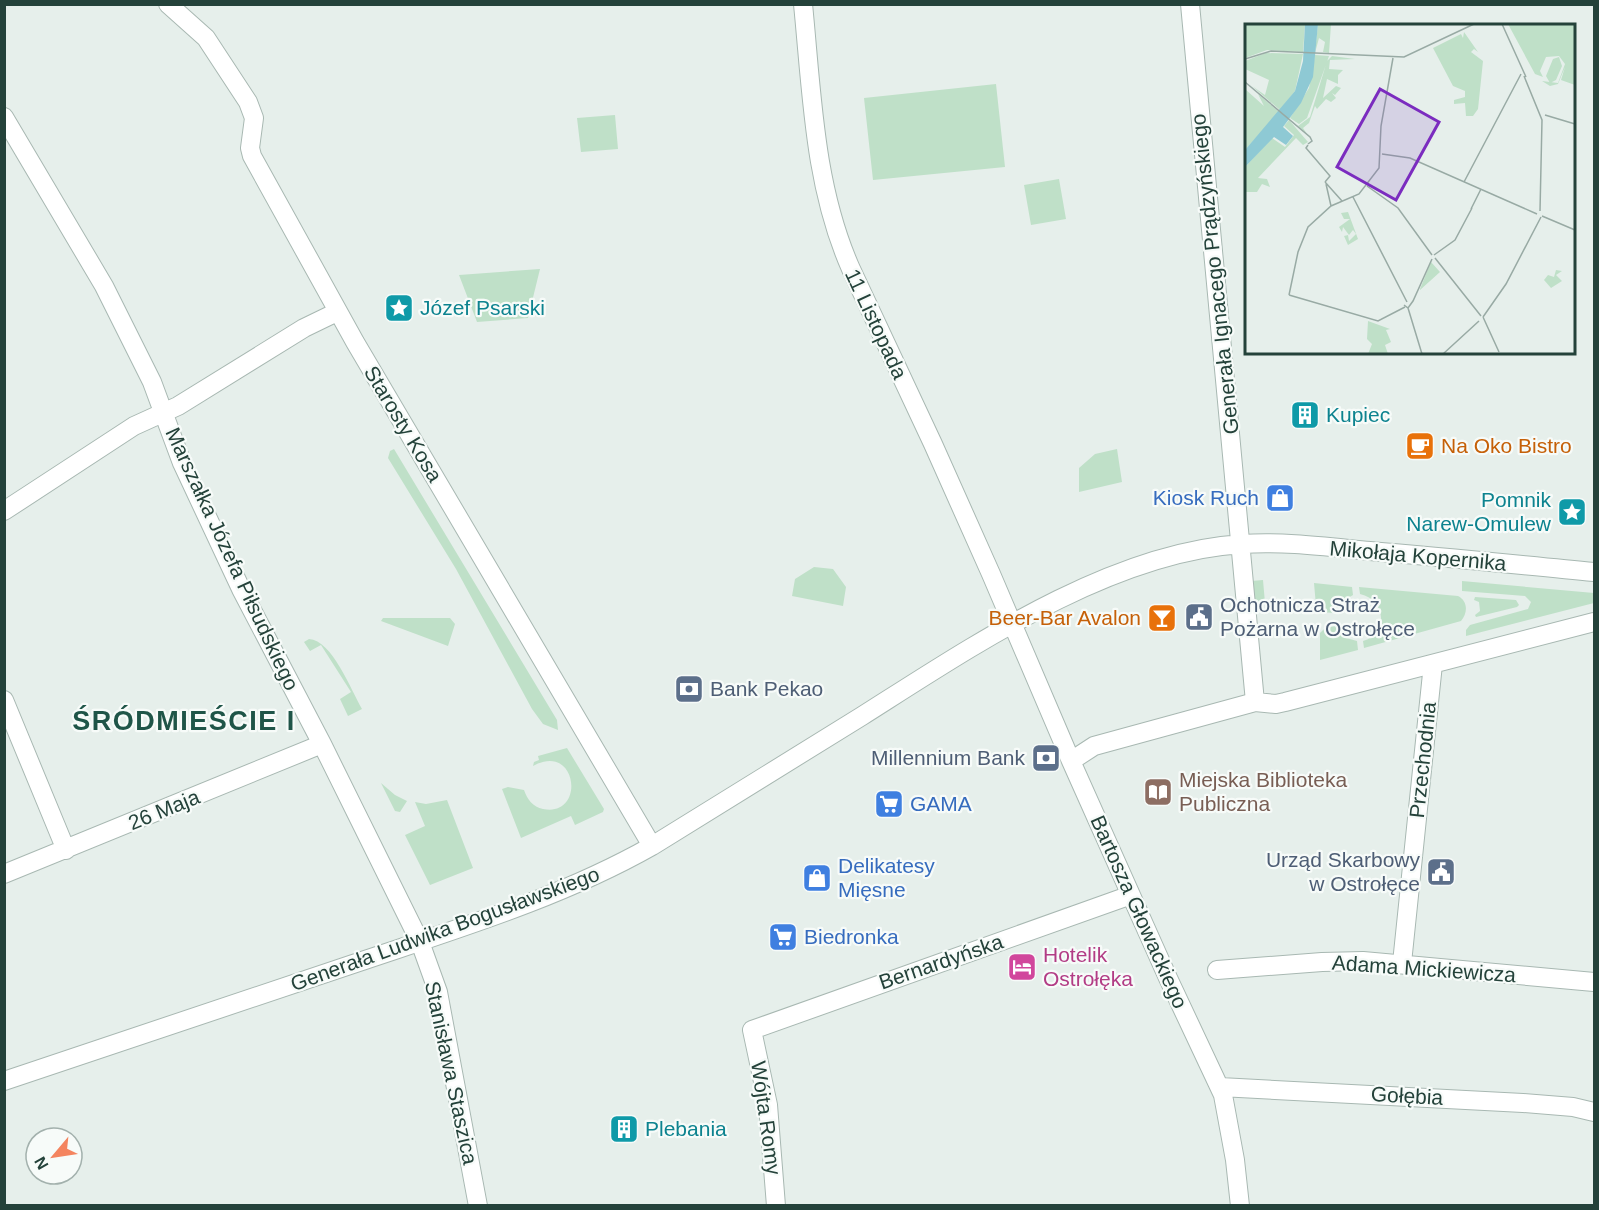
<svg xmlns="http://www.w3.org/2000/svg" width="1599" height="1210" font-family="Arial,sans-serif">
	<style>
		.green { fill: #bfe0c8 }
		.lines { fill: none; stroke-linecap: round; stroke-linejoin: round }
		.minor-casing { stroke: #a8b8b2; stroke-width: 20 }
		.minor { stroke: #fff; stroke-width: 18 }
		.labels { text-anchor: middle; stroke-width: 4.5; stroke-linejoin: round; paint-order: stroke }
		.street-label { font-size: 21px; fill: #24423a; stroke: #f7fbf9 }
		.culture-label { font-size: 21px; fill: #0d838f; stroke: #f7fbf9; text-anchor: start }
		.food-label { font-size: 21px; fill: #c56008; stroke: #f7fbf9; text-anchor: start }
		.shop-label { font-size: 21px; fill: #366cbe; stroke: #f7fbf9; text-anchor: start }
		.service-label { font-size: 21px; fill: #4e5e75; stroke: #f7fbf9; text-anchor: start }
		.education-label { font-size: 21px; fill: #785e54; stroke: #f7fbf9; text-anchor: start }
		.hotel-label { font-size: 21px; fill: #b23c85; stroke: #f7fbf9; text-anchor: start }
		.district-label { font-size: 27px; font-weight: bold; letter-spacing: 1.5px; fill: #1f5548; stroke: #f7fbf9 }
		.inset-road { fill: none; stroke: #98aaa4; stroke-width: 1.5 }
		.view { fill: #7b2cbf; fill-opacity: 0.15; stroke: #7b2cbf; stroke-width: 3 }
		.inset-edge { fill: none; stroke: #24423a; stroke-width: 3 }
	</style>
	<rect width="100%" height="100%" fill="#e6efeb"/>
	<path class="green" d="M996 84 1005 167 873 180 864 98Z
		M615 115 618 149 581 152 577 118Z
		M1059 179 1066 219 1031 225 1024 185Z
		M540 269 528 318 477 322 459 275Z
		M394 449 557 720 558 730 543 724 532 709 456 569 388 458 390 451Z
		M1117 449 1122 482 1079 492V468L1095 454Z
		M814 567 833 569 846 587 843 606 792 596 795 579Z
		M1263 580 1265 603 1254 604 1251 581Z
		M1462 581 1594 593V603L1466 636V630L1470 625 1528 609 1531 602 1525 596 1462 591Z
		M1314 583 1352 587 1353 595 1340 603 1335 613 1321 612 1316 606Z
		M1359 587 1458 596C1468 601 1468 613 1461 621L1364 648 1363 641C1390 634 1385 599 1360 594Z
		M1475 597 1516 600 1519 605 1517 607 1476 617 1475 615 1480 611 1479 602 1474 600Z
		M383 618H450L455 624 448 646 381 621Z
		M1336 626 1346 638 1357 641 1358 650 1320 660V633L1325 628Z
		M309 639C332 640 351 690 362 709L348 716 340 699 351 692 321 645 310 651 304 642Z
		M567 748 604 809 603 812 575 825 571 816 521 838 502 789 508 787 524 790C527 799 533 807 543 809 586 818 578 741 533 766L534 762 539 760 538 756Z
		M381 783 395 795 407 801 400 812 395 811Z
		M447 800 473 868 430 885 405 835 425 826 415 802 426 804Z"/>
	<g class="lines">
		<g class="minor-casing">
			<path id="minor" d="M168 4 206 38 248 102 254 118 250 148 252 156 355 342 652 846
				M803 4C812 94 814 186 851 269L933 444 991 574 1071 761 1168 978 1223 1095 1235 1160 1240 1206
				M1190 4 1255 702
				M4 117 104 286 152 382 182 463 241 589 322 744 420 942 438 992 478 1206
				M4 511 134 426 178 406 304 328 337 312
				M4 700 66 850
				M1071 761 1094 746 1255 702 1276 704 1285 702 1594 622
				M4 874 322 744
				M1402 963 1433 664
				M1217 970 1322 962 1363 961 1594 982
				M4 1081C124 1041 243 1001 362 961 460 928 562 897 652 846 722 803 792 760 862 716 971 647 1110 552 1242 544 1284 541 1328 547 1370 551 1445 557 1520 565 1594 572
				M1220 1087 1523 1103 1573 1107 1594 1112
				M776 1206 768 1105 752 1030 1131 895"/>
		</g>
		<use href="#minor" class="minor"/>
	</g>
	<defs>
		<g id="sight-square" transform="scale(1.5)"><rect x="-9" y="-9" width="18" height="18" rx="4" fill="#0f9aa8" stroke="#f7fbf9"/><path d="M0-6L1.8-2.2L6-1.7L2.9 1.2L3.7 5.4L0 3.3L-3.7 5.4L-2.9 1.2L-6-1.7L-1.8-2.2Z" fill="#fff"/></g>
		<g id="building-square" transform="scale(1.5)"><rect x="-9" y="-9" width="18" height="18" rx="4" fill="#0f9aa8" stroke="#f7fbf9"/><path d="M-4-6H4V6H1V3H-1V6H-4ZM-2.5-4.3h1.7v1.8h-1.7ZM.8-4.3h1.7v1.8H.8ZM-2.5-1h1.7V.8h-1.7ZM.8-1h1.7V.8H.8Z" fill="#fff"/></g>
		<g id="cafe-square" transform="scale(1.5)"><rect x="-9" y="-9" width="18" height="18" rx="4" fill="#e8710a" stroke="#f7fbf9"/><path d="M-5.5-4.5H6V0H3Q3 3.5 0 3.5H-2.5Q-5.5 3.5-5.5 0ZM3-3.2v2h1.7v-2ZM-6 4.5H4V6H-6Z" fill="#fff"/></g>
		<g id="shop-square" transform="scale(1.5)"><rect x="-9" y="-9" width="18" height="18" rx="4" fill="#3f7fe0" stroke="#f7fbf9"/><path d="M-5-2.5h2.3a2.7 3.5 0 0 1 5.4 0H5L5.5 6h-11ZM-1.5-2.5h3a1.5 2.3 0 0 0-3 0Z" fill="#fff"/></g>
		<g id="civic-square" transform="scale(1.5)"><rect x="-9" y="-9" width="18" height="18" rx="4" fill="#5c6f8a" stroke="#f7fbf9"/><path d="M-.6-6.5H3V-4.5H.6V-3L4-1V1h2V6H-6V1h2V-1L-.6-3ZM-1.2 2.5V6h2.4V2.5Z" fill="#fff"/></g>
		<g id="bar-square" transform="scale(1.5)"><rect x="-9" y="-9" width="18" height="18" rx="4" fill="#e8710a" stroke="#f7fbf9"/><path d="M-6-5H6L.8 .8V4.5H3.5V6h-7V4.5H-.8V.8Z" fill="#fff"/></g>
		<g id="bank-square" transform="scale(1.5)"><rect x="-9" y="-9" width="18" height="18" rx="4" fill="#5c6f8a" stroke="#f7fbf9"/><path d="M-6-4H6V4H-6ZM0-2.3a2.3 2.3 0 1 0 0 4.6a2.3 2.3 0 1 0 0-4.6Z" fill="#fff"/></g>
		<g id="library-square" transform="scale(1.5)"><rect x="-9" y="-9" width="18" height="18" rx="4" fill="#8d6e63" stroke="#f7fbf9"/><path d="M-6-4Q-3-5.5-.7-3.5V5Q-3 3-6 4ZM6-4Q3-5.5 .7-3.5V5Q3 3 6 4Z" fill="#fff"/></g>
		<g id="supermarket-square" transform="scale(1.5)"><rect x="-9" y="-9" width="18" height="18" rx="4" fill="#3f7fe0" stroke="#f7fbf9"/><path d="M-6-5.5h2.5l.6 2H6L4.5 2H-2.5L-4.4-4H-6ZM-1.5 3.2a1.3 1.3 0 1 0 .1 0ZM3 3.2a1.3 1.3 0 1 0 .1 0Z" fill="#fff"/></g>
		<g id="hotel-square" transform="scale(1.5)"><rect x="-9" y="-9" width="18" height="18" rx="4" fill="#d1479c" stroke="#f7fbf9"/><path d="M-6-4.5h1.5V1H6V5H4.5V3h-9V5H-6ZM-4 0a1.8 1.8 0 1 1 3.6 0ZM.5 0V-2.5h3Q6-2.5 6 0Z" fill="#fff"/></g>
	</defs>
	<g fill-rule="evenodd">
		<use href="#sight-square" x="399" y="308"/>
		<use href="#building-square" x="1305" y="415"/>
		<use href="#cafe-square" x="1420" y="446"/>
		<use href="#shop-square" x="1280" y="498"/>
		<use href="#sight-square" x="1572" y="512"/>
		<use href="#civic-square" x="1199" y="617"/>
		<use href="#bar-square" x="1162" y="618"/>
		<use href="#bank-square" x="689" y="689"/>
		<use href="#bank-square" x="1046" y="758"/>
		<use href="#library-square" x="1158" y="792"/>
		<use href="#supermarket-square" x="889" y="804"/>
		<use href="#civic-square" x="1441" y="872"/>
		<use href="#shop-square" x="817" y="878"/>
		<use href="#supermarket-square" x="783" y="937"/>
		<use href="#hotel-square" x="1022" y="967"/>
		<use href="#building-square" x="624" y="1129"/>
	</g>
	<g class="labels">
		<g class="street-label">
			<text transform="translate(1215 274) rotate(-96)" y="7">Generała Ignacego Prądzyńskiego</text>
			<text transform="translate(876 324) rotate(65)" y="7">11 Listopada</text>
			<text transform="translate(403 424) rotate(59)" y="7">Starosty Kosa</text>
			<text transform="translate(1418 556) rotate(5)" y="7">Mikołaja Kopernika</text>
			<text transform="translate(232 559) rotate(65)" y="7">Marszałka Józefa Piłsudskiego</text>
			<text transform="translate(1423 760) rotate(-84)" y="7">Przechodnia</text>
			<text transform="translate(164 810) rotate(-22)" y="7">26 Maja</text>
			<text transform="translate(1139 912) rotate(66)" y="7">Bartosza Głowackiego</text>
			<text transform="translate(445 929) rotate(-20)" y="7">Generała Ludwika Bogusławskiego</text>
			<text transform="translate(941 962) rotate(-19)" y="7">Bernardyńska</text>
			<text transform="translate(1424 969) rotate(4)" y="7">Adama Mickiewicza</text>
			<text transform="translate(451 1073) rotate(78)" y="7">Stanisława Staszica</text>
			<text transform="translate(1407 1096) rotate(3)" y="7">Gołębia</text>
			<text transform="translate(766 1118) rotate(82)" y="7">Wójta Romy</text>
		</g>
		<g class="culture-label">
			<text x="420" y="315">Józef Psarski</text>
			<text x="1326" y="422">Kupiec</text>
			<text x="1551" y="507" text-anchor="end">Pomnik<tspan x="1551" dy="24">Narew-Omulew</tspan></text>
			<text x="645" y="1136">Plebania</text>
		</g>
		<g class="food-label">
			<text x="1441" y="453">Na Oko Bistro</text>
			<text x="1141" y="625" text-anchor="end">Beer-Bar Avalon</text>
		</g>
		<g class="shop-label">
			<text x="1259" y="505" text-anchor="end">Kiosk Ruch</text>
			<text x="910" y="811">GAMA</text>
			<text x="838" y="873">Delikatesy<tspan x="838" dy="24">Mięsne</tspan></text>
			<text x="804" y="944">Biedronka</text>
		</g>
		<g class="service-label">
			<text x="1220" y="612">Ochotnicza Straż<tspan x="1220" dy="24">Pożarna w Ostrołęce</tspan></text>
			<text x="710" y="696">Bank Pekao</text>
			<text x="1025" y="765" text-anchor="end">Millennium Bank</text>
			<text x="1420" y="867" text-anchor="end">Urząd Skarbowy<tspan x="1420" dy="24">w Ostrołęce</tspan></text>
		</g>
		<g class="education-label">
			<text x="1179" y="787">Miejska Biblioteka<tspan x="1179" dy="24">Publiczna</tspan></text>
		</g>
		<g class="hotel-label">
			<text x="1043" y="962">Hotelik<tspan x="1043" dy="24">Ostrołęka</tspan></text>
		</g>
		<g class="district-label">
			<text x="184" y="730">ŚRÓDMIEŚCIE I</text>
		</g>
	</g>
	<g transform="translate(1245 24)">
		<rect width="330" height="330" fill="#e6efeb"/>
		<path d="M0 0H60L58 28 22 26 0 34ZM73 0H86L84 29 78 28 80 18 74 14 70 29ZM263 0H330V61L316 56 320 43 313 60 305 62 297 57 313 59 320 40 314 32 301 33 295 47 298 53 290 50ZM219 8 233 28 229 25 226 28 238 37 233 85 228 92H221L220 79 209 80V76L220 73V67L208 62 188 24 216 10 218 14ZM21 29 58 30 50 67 35 86 7 62 20 71 24 56 0 45V37ZM70 31 84 32 62 94 54 100 45 94 64 64ZM87 32 110 35 85 36 84 45 98 46 93 51V60L82 55 78 74 91 62 96 64 90 71 87 69 91 74 86 78 81 75 72 85 70 82 64 99 58 104 62 110 53 102 65 93 82 37ZM314 33 317 42 311 56 305 59 301 52 308 35ZM0 65 19 82 13 70 34 88 0 126ZM44 96 63 118 58 121 51 114 13 154 22 155 25 163 17 160 12 168H0V143L27 114 40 123 49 111 39 102ZM103 188 113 215 103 221 99 212 103 211 104 217 111 210 108 206 104 211 98 203 97 208 94 203 105 195H99L96 189ZM186 238 195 248 175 266V265ZM311 246 317 247 311 251 317 257 306 264 299 256 303 251 309 253ZM123 297 145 305 141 306 146 318 140 321 143 330H123L127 320 122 315Z" fill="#bfe0c8"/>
		<path d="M60 0H73L68 53 56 79 38 103 48 112 41 121 29 113 0 143V126L50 67 58 37Z" fill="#8ec9d4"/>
		<path class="inset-road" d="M257 0 281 53M0 35 26 27 159 33 229 0M279 52 297 96 295 187M0 58 65 113 67 117 63 120M300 91 330 100M63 121 61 124 85 152 80 158M137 130 165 134 292 190M80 158 97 177M219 158 276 50M81 160 86 182M122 162 153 184 187 231M108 173 162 278M226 185 236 165M297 192 330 206M189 231 210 216 227 184M190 234 236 292M44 271 53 228 63 203 86 182 114 170 134 144 136 102 148 34M44 271 133 297 160 283M159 281 163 284 168 277 187 235M163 284 177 330M238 293 261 260 296 193M238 293 254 328M198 330 234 297"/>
		<path class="view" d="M135 65 194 98 151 176 92 143Z"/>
		<rect width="330" height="330" class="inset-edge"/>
	</g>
	<rect width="1599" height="1210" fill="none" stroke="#24423a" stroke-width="12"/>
	<g transform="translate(54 1156) rotate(241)"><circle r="28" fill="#f7fbf9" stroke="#a3b1ad" stroke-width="1.5"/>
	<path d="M0-4.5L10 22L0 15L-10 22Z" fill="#f4845f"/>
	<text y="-9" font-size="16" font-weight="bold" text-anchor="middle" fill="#24423a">N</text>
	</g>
</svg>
